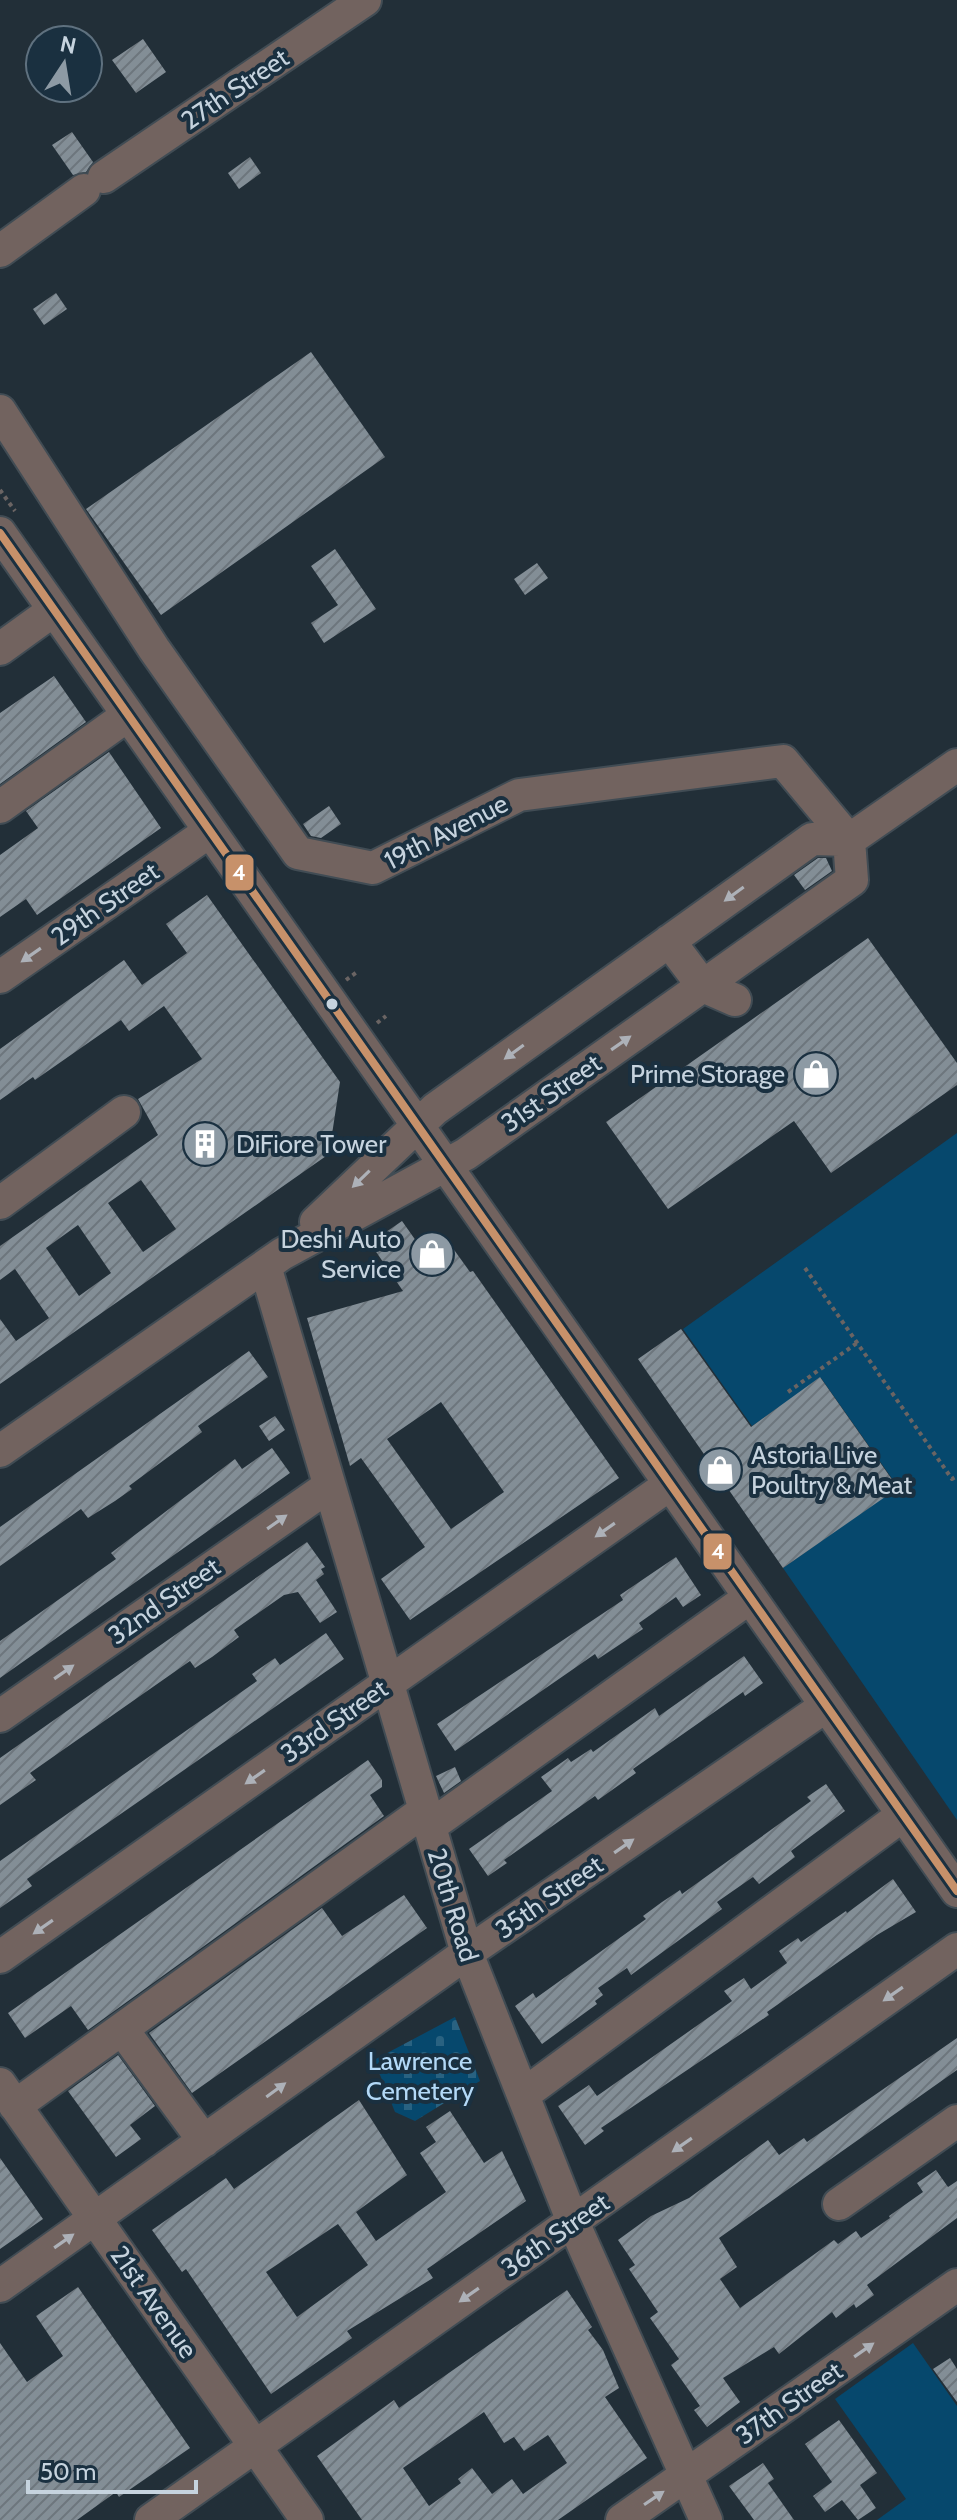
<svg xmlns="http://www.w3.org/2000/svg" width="957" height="2520" font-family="Cabin,sans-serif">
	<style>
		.cemetery { fill: url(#cemetery-stones) }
		.green { fill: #06486d }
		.building { fill: url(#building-hatch); fill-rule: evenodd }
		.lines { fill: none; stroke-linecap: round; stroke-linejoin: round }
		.minor-casing { stroke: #414c54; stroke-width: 36 }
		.path { stroke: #6a6463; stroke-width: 4; stroke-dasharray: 4 4; stroke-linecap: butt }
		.minor { stroke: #72635f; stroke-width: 32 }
		.bus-1-casing { stroke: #1a3040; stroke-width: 14 }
		.bus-1 { stroke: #c7916a; stroke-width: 8 }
		.oneway { fill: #adb1b8 }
		.bus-dot { fill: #c6d3de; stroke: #1a3040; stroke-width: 3 }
		.labels { text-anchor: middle; stroke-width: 8; stroke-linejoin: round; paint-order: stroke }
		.street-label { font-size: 26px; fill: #c6d3de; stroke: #1a3040 }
		.poi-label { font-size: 26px; fill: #c6d3de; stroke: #1a3040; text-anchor: end }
		.park-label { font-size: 26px; fill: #b3d9f7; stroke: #1a3040 }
		.line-badge { stroke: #1a3040; stroke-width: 3 }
		.badge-label { font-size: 22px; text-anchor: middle; font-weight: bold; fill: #fff }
	</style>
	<defs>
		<pattern id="cemetery-stones" width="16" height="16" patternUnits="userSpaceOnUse" patternTransform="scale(2)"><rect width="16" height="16" fill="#06486d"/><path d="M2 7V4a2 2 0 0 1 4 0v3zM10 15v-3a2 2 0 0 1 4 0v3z" fill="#296281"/></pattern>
		<pattern id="building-hatch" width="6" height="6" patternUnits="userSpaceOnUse" patternTransform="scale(2)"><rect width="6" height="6" fill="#838e96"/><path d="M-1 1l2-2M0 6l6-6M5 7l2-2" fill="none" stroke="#6d767d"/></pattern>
	</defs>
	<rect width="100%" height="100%" fill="#222f38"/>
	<path class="cemetery" d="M455 2017 480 2081 415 2121 395 2112 374 2060Z"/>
	<path class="green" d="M957 1133V1820L783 1568 898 1487 821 1378 752 1426 683 1329Z
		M913 2343 957 2406V2520H877L906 2499 835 2399Z"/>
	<path class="building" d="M143 39 166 72 136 93 112 60Z
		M72 132 93 162 86 172 73 175 52 145Z
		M250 157 261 173 239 189 228 173Z
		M56 293 67 309 44 325 33 309Z
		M311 352 385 457 161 615 86 509Z
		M335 549 376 609 324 643 311 623 338 605 311 566Z
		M537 563 548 578 525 595 514 579Z
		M54 676 86 722 0 784V713Z
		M109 752 161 828 37 915 26 899 0 917V855L38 828 26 811Z
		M329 806 341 824 321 838 311 836 303 824Z
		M818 858H826L832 871 805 890 794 875Z
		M207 895 340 1082 329 1154 0 1384V1319L16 1341 49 1318 15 1269 0 1280V1246L158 1135 138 1099 202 1059 164 1006 129 1031 121 1020 35 1080 33 1077 0 1100V1049L124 960 142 985 187 953 166 924ZM141 1180 176 1229 143 1252 108 1203ZM78 1225 111 1273 79 1296 46 1248Z
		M868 938 957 1063V1085L831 1173 794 1121 668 1209 606 1122Z
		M402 1221 426 1255 447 1240 470 1272 473 1271 619 1478 410 1620 381 1579 425 1547 361 1458 350 1466 307 1318 403 1291 370 1243ZM441 1402 504 1492 451 1529 387 1439Z
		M681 1329 751 1427 820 1377 898 1488 783 1568 638 1359Z
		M249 1351 268 1377 198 1426 202 1432 129 1486 132 1489 115 1501 88 1518 81 1509 0 1566V1527Z
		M275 1416 285 1430 269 1441 259 1426Z
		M272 1448 290 1473 0 1678V1641L116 1559 111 1553 235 1459 242 1469Z
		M307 1542 325 1567 321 1569 324 1574 316 1580 337 1612 320 1623 298 1592 284 1595 234 1630 239 1637 212 1657 195 1668 190 1661 30 1773 36 1780 0 1805V1758Z
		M676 1557 701 1595 683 1607 676 1597 639 1623 643 1629 598 1659 595 1654 455 1751 437 1724 623 1600 620 1595Z
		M326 1633 344 1659 27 1879 32 1886 0 1908V1861L257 1681 252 1674 275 1658 280 1665Z
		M744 1656 763 1683 745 1696 743 1692 633 1769 636 1773 598 1800 595 1796 504 1860 507 1863 488 1876 469 1849 552 1791 541 1777 568 1758 571 1762 591 1749 593 1752 655 1708 659 1716Z
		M368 1760 382 1780V1787L370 1795 384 1816 88 2030 71 2006 25 2038 8 2013Z
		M455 1767 461 1781 444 1793 436 1776Z
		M826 1784 845 1811 791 1851 795 1857 759 1884 753 1877 717 1902 722 1909 631 1975 627 1968 598 1988 603 1995 595 2001 597 2004 542 2044 515 2006 533 1993 536 1998 646 1919 643 1916 662 1902 680 1890 682 1894 811 1801 807 1797Z
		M893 1879 916 1912 877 1935 767 2012 769 2015 601 2128 604 2131 585 2145 558 2106 589 2085 597 2096 732 2001 724 1991 744 1978 751 1989 787 1963 779 1951 798 1938 801 1942 846 1911 847 1913Z
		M404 1895 427 1928 192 2093 149 2033 322 1908 342 1936Z
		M957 2038V2070L719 2238 737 2267 720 2279 740 2308 834 2240 838 2244 856 2231 861 2238 890 2218 889 2216 923 2192 917 2183 936 2170 948 2187 957 2181V2218L867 2285 874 2295 856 2308 854 2304 836 2318 832 2312 779 2354 774 2347 723 2378 740 2402 707 2427 694 2410 700 2406 671 2365 679 2359 650 2318 658 2312 629 2269 635 2265 618 2240 651 2216 689 2198 768 2140 779 2155 804 2138 807 2142Z
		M118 2055 155 2106 130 2125 141 2139 116 2157 68 2091Z
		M359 2100 407 2175 356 2212 376 2241 446 2192 420 2153 436 2142 426 2127 450 2111 484 2163 502 2151 526 2201 427 2269 433 2278 347 2331 352 2338 271 2394 186 2269 182 2272 152 2230 226 2178 234 2189ZM338 2224 368 2265 297 2317 266 2272Z
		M0 2158 43 2219 0 2249Z
		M78 2287 190 2448 119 2497 116 2492 77 2520H0V2343L27 2382 63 2356 36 2316Z
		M567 2290 592 2327 588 2330 603 2350 619 2388 605 2397 647 2458 558 2520H362L317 2456 394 2400 399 2408ZM484 2412 504 2443 514 2437 524 2451 548 2435 567 2463 523 2494 512 2479 492 2494 472 2468 458 2479 461 2483 429 2506 403 2468Z
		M950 2358 957 2369V2402L933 2369Z
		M839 2420 877 2473 860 2485 876 2508 858 2520 842 2500 825 2512 813 2496 832 2482 805 2444Z
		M763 2463 774 2479 768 2483 794 2520H754L729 2486Z"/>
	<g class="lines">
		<g class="minor-casing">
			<path id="minor" d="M104 177 365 0
				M0 251 84 190
				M0 411 154 649 298 853 373 868 519 795 783 761 849 840
				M0 533 957 1891
				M0 649 54 610
				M0 807 128 715
				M669 941 703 986 735 1000
				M0 977 210 831
				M0 1203 124 1112
				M316 1222 435 1109 812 839 849 840 957 765
				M265 1266 467 1953 573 2222 706 2520
				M0 1451 282 1254 466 1154 852 880 849 840
				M0 1716 329 1486
				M429 1827 749 1598
				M0 1957 669 1485
				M122 2029 204 2141
				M0 2084 307 2520
				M523 2095 903 1815
				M15 2106 424 1811
				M839 2204 957 2121
				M0 2286 467 1953 826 1706
				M151 2520 957 1949
				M622 2520 957 2285"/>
		</g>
		<path class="path" d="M0 490 15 511
			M346 980 357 972
			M377 1023 386 1016
			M805 1268 952 1479 957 1476
			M788 1392 857 1343"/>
		<use href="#minor" class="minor"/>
		<g class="bus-1-casing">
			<path id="bus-1" d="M0 533 957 1891"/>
		</g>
		<use href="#bus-1" class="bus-1"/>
	</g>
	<defs><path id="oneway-solid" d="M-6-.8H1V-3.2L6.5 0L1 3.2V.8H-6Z" transform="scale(2)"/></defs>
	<g class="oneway">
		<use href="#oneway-solid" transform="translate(734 894) rotate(144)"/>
		<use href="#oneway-solid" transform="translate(31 955) rotate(145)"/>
		<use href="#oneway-solid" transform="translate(621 1043) rotate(-35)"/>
		<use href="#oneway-solid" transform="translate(514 1052) rotate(144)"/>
		<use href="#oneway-solid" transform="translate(361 1179) rotate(136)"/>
		<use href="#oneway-solid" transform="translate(277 1522) rotate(-35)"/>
		<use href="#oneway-solid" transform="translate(605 1530) rotate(145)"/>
		<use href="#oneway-solid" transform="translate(64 1672) rotate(-35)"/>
		<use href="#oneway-solid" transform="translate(255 1777) rotate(145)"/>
		<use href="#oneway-solid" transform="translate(624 1846) rotate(-35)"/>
		<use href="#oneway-solid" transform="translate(43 1927) rotate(145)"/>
		<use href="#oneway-solid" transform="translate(893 1994) rotate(145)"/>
		<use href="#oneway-solid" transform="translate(276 2090) rotate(-36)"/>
		<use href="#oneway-solid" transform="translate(682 2145) rotate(145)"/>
		<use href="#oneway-solid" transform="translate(64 2241) rotate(-35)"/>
		<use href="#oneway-solid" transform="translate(469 2295) rotate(145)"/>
		<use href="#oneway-solid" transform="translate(864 2350) rotate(-35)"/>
		<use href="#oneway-solid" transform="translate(654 2498) rotate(-34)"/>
	</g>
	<defs>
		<g id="shop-disc" transform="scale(2.3)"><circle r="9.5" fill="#8d9aa4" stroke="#1a3040"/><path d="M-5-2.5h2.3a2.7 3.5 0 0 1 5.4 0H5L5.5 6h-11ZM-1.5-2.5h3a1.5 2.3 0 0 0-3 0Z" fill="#fff"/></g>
		<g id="building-disc" transform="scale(2.3)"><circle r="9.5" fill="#8d9aa4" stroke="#1a3040"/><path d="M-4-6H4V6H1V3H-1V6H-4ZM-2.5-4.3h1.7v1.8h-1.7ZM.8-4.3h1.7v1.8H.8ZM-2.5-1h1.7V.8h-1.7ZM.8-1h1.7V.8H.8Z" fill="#fff"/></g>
	</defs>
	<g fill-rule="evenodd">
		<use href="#shop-disc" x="816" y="1074"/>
		<use href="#building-disc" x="205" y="1144"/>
		<use href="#shop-disc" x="432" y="1254"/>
		<use href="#shop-disc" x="720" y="1470"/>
	</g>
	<circle class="bus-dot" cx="332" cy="1004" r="7"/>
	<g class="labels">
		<g class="street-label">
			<text transform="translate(235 89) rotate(-34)" y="9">27th Street</text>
			<text transform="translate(446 832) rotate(-27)" y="9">19th Avenue</text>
			<text transform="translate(105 904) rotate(-35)" y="9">29th Street</text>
			<text transform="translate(551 1093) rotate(-35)" y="9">31st Street</text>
			<text transform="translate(164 1601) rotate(-35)" y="9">32nd Street</text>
			<text transform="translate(334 1721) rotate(-35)" y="9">33rd Street</text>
			<text transform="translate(549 1897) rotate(-35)" y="9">35th Street</text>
			<text transform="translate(453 1905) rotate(73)" y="9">20th Road</text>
			<text transform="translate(555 2235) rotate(-35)" y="9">36th Street</text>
			<text transform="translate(154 2302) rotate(55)" y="9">21st Avenue</text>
			<text transform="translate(789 2403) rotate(-35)" y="9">37th Street</text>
		</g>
		<g class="poi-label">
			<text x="785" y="1083">Prime Storage</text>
			<text x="236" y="1153" text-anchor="start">DiFiore Tower</text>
			<text x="401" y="1248">Deshi Auto<tspan x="401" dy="30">Service</tspan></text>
			<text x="751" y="1464" text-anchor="start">Astoria Live<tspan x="751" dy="30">Poultry &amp; Meat</tspan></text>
		</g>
		<g class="park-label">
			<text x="420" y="2070">Lawrence<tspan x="420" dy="30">Cemetery</tspan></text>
		</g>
	</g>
	<g class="line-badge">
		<rect x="224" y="853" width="31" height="39" rx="8" fill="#c7916a"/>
		<rect x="702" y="1532" width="31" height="39" rx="8" fill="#c7916a"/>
	</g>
	<g class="badge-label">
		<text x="239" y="880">4</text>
		<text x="718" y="1559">4</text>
	</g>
	<g transform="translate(64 64) rotate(12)"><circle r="38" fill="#1a3040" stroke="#5f717f" stroke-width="2"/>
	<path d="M0-6L14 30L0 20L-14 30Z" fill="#8d9aa4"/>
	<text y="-12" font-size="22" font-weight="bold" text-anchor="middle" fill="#c6d3de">N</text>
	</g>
	<path d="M28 2480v12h168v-12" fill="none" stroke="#c6d3de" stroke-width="4"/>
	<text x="40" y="2480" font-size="24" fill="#c6d3de" stroke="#1a3040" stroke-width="6" paint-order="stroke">50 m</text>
</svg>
